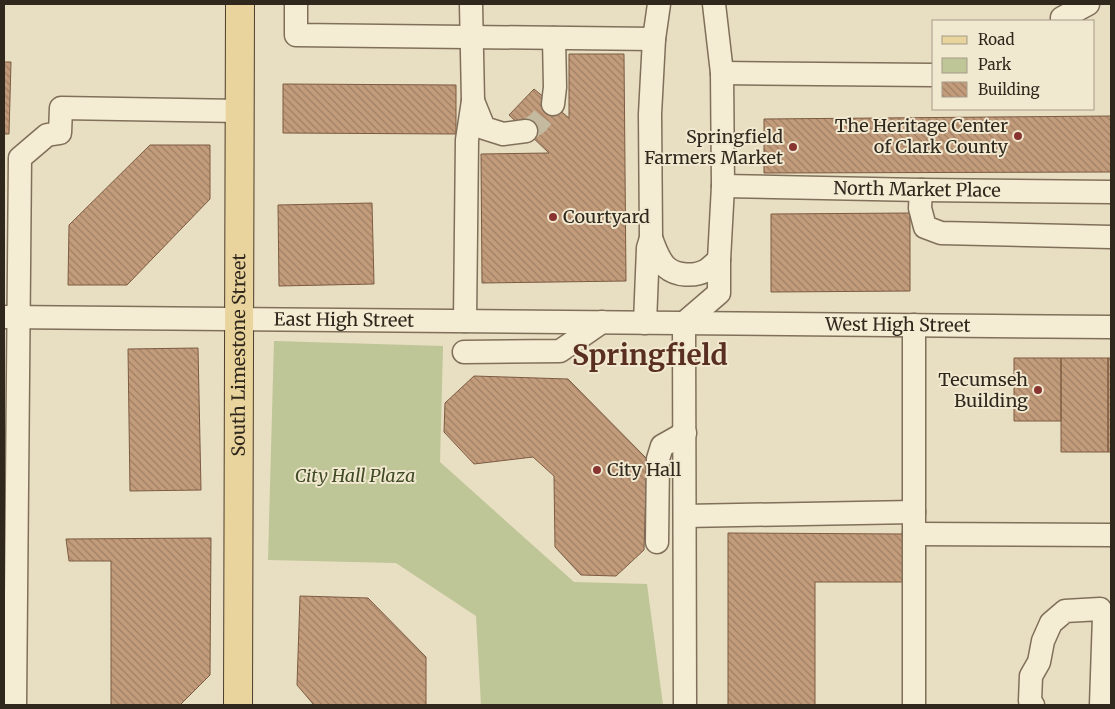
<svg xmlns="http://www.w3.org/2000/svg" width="1115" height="709" font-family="Merriweather,serif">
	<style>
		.green { fill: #bec597 }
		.building { fill: url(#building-back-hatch); stroke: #7c5c43 }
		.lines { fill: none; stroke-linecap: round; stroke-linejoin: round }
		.minor-tunnel { stroke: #c3baa0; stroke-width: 22; stroke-dasharray: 22 11; stroke-linecap: butt }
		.minor-casing { stroke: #80705b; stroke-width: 25 }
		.major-casing { stroke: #4e3e2f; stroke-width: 30 }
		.minor { stroke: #f4ecd3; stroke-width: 22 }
		.major { stroke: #e8d49c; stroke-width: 28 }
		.poi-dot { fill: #883431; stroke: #f1e8d0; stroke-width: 2 }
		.labels { text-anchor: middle; stroke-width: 4; stroke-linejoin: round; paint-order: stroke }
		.poi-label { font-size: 18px; fill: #31281d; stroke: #f1e8d0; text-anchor: end }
		.street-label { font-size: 18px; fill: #31281d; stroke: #f1e8d0 }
		.park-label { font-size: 18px; font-style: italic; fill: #404b26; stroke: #f1e8d0 }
		.town-label { font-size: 28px; font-weight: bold; fill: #592f21; stroke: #f1e8d0 }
	</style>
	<defs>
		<pattern id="building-back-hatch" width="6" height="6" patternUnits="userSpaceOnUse" patternTransform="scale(1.25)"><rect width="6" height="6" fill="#c39c7b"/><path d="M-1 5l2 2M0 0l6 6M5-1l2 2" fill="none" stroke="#9f7f64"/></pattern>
	</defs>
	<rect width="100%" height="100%" fill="#e8dec1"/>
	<path class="green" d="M274 341 443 346 440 462 574 582 647 584 663 705H481L476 616 396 563 268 560Z"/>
	<path class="building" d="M569 54H624L626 281 482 283 481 154 549 153 509 115 534 89 569 118Z
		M4 62H11L9 134H4Z
		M283 84 456 85V134L283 133Z
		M1111 116V172L764 173V119Z
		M150 145H210V199L127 285H68L69 225Z
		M372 203 374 284 279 286 278 205Z
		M910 213V291L771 292V214Z
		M198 348 201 490 130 491 128 349Z
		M1014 358H1061V421H1014Z
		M1061 358H1108V452H1061Z
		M1108 358H1111V452H1108Z
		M474 376 568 379 647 459 644 550 616 576 581 575 555 547 554 476 533 457 474 464 444 432 445 403Z
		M728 533 905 534V582H815V705H728Z
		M211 538 210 675 180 705H111V561H69L66 539Z
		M300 596 368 598 426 657V705H314L297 685Z"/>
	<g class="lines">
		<path class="minor-tunnel" d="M526 131 538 123 553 104"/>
		<g class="minor-casing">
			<g id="minor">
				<path d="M296 4V35L654 39"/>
				<path d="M1062 21V18L1088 4"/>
				<path d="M722 73 934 75"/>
				<path d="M473 101 484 128 503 134 526 131"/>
				<path d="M553 104 555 87 554 38"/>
				<path id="s1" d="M723 186 921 190 1111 192"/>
				<path d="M921 190 920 208 925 227 941 233 1111 237"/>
				<path d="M651 238C655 248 658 259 666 267 676 276 695 277 707 270 711 267 715 263 719 260"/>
				<path id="s2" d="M4 317 1111 327"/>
				<path d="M465 321 467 140 473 101 471 4"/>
				<path d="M645 323 648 248 651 238 650 114 654 39 659 4"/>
				<path d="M684 323 685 705"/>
				<path d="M684 323 719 293V260L723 186 722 73 714 4"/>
				<path d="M914 325V705"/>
				<path d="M464 352 560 351 602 322"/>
				<path d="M685 516 914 512"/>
				<path d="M914 534 1111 535"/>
				<path d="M657 542 658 459 662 446 685 433"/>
				<path d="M15 705 20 158 47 135 60 133 61 108 240 111"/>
				<path d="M1033 705 1030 701 1031 676 1039 662 1043 641 1051 623 1065 611 1100 609 1104 616 1101 705"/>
			</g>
		</g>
		<g class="major-casing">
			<g id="major">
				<path id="s3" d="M238 705 240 4"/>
			</g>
		</g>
		<use href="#minor" class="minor"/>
		<use href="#major" class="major"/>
	</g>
	<g class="poi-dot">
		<circle cx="1018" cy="136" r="5"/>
		<circle cx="793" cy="147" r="5"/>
		<circle cx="553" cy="217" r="5"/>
		<circle cx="1038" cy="390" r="5"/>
		<circle cx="597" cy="470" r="5"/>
	</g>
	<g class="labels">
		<g class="poi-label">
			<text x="1008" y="132">The Heritage Center<tspan x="1008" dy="21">of Clark County</tspan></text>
			<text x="783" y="143">Springfield<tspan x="783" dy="21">Farmers Market</tspan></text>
			<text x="563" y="223" text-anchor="start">Courtyard</text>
			<text x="1028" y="386">Tecumseh<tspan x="1028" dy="21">Building</tspan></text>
			<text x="607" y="476" text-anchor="start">City Hall</text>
		</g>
		<g class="street-label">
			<text dy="6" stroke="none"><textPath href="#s1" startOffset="194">North Market Place</textPath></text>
			<text dy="6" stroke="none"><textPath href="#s2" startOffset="340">East High Street</textPath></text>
			<text dy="6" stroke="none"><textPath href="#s2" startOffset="894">West High Street</textPath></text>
			<text dy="6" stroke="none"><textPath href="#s3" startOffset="350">South Limestone Street</textPath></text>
		</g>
		<g class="park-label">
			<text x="355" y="482">City Hall Plaza</text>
		</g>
		<g class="town-label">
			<text x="650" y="365">Springfield</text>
		</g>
	</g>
	<rect width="1115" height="709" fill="none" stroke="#31281d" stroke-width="10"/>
	<rect x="932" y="20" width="162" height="90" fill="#f1e8d0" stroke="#a49b88"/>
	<rect x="942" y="36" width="25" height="8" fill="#e8d49c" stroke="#a49b88"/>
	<text x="978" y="45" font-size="15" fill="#31281d">Road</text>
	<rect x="942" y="58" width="25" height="15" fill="#bec597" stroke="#a49b88"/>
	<text x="978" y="70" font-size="15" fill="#31281d">Park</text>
	<rect x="942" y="82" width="25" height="15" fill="url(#building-back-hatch)" stroke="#a49b88"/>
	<text x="978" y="95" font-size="15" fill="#31281d">Building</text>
</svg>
